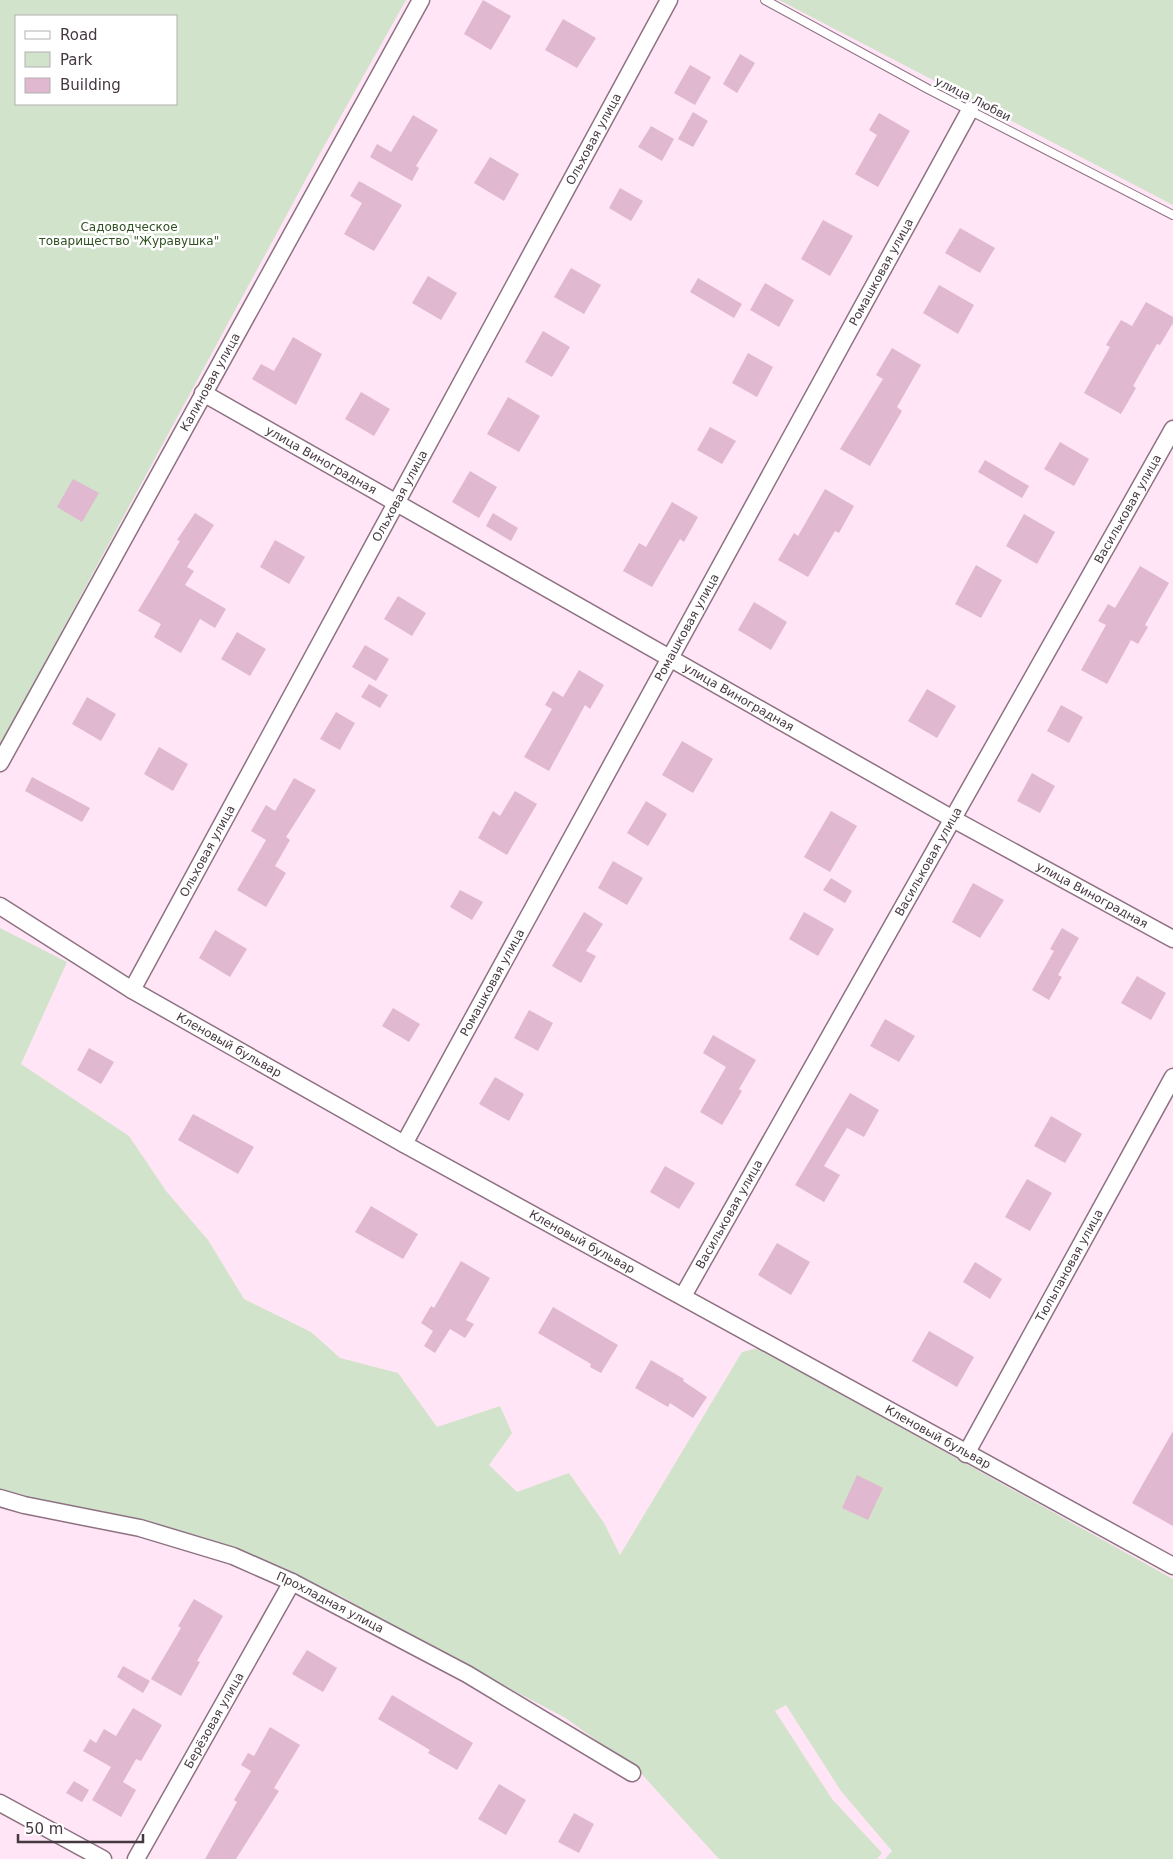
<svg xmlns="http://www.w3.org/2000/svg" width="1173" height="1859" font-family="'DejaVu Sans',sans-serif">
	<style>
		.green { fill: #d1e3ca; fill-rule: evenodd }
		.building { fill: #e0b8d0 }
		.lines { fill: none; stroke-linecap: round; stroke-linejoin: round }
		.service-casing { stroke: #8e7283; stroke-width: 10 }
		.minor-casing { stroke: #8e7283; stroke-width: 19 }
		.service { stroke: #fff; stroke-width: 8 }
		.minor { stroke: #fff; stroke-width: 16 }
		.labels { text-anchor: middle; stroke-width: 5; stroke-linejoin: round; paint-order: stroke }
		.street-label { font-size: 12px; fill: #453840; stroke: #fff }
		.park-label { font-size: 12px; fill: #2f5020; stroke: #fff }
	</style>
	<rect width="100%" height="100%" fill="#ffe5f5"/>
	<path class="green" d="M0 0H406L319 155 0 745ZM16 16H176V104H16Z
		M779 0H1173V205Z
		M0 928 67 962 21 1064 129 1136 166 1191 208 1240 244 1299 311 1332 340 1358 398 1373 437 1427 500 1406 512 1433 489 1465 517 1492 569 1473 604 1523 620 1555 742 1352 758 1348 1173 1579V1859H885L892 1851 841 1791 786 1705 775 1711 832 1799 882 1853 877 1859H719L638 1770 564 1717 398 1630 341 1596 293 1577 0 1493Z"/>
	<path class="building" d="M483 0 511 16 491 50 464 34Z
		M563 19 596 38 577 68 545 50Z
		M740 54 755 63 737 93 723 84Z
		M690 65 711 77 695 105 674 93Z
		M693 112 708 121 693 147 678 139Z
		M879 113 910 131 878 187 855 174 877 135 869 130Z
		M413 115 438 130 416 166 419 168 412 181 370 157 377 144 391 152Z
		M651 126 674 139 662 161 638 147Z
		M490 157 519 174 504 201 474 183Z
		M359 181 402 205 374 251 344 234 362 203 350 196Z
		M620 188 643 201 631 221 609 208Z
		M823 220 853 236 830 276 801 259Z
		M960 228 995 248 980 273 945 253Z
		M571 268 601 285 584 314 554 297Z
		M428 276 457 293 441 320 412 303Z
		M698 278 742 304 734 318 690 292Z
		M765 283 794 300 779 327 750 310Z
		M939 285 974 305 958 334 923 313Z
		M1146 302 1173 317V323L1160 345 1157 344 1133 386 1136 388 1121 414 1084 393 1110 347 1106 345 1121 320 1132 326Z
		M543 331 570 347 552 377 525 362Z
		M293 337 322 354 296 405 252 379 261 364 274 371Z
		M892 348 921 365 897 407 902 411 870 466 840 449 883 379 876 375Z
		M748 353 773 367 757 397 732 383Z
		M361 392 390 409 374 436 345 419Z
		M508 397 540 416 519 452 487 434Z
		M710 427 736 441 722 464 697 450Z
		M1060 442 1089 459 1074 486 1044 469Z
		M985 460 1029 486 1022 498 978 472Z
		M470 471 497 487 479 518 452 502Z
		M73 479 99 493 82 522 57 507Z
		M825 489 854 506 839 533 835 531 808 577 778 560 794 533 798 536Z
		M672 502 698 517 684 542 680 539 652 587 623 571 639 543 646 547Z
		M195 513 214 525 187 567 194 571 185 585 226 609 215 628 200 619 181 653 154 637 161 624 138 611 180 541 177 540Z
		M493 513 518 528 511 541 486 526Z
		M1024 514 1055 532 1037 564 1006 546Z
		M275 540 305 557 289 584 260 567Z
		M976 565 1002 580 981 618 955 604Z
		M1140 566 1169 583 1145 625 1148 627 1138 644 1131 640 1107 684 1081 670 1106 625 1098 621 1108 604 1115 608Z
		M398 596 426 613 412 636 384 619Z
		M754 602 787 622 771 650 738 630Z
		M237 632 266 649 250 676 221 659Z
		M365 645 389 659 376 681 352 667Z
		M579 670 604 685 590 709 585 705 549 771 524 757 552 709 545 705 553 691 563 697Z
		M369 684 388 695 380 708 361 697Z
		M927 689 956 706 937 738 908 721Z
		M87 697 116 714 101 741 72 724Z
		M1061 705 1083 717 1069 743 1047 731Z
		M336 712 355 723 340 750 320 739Z
		M682 741 713 759 693 793 662 775Z
		M159 747 188 764 173 791 144 774Z
		M1032 773 1055 786 1040 813 1017 801Z
		M32 777 90 808 82 822 25 791Z
		M294 778 316 790 286 837 290 840 275 866 286 873 266 907 237 890 266 840 251 831 266 805 275 811Z
		M515 791 537 804 507 855 478 838 493 811 500 816Z
		M646 801 667 814 648 846 627 833Z
		M831 811 857 826 830 872 804 857Z
		M613 861 643 878 627 905 598 888Z
		M831 878 852 891 845 903 823 890Z
		M973 883 1004 900 980 938 952 922Z
		M460 890 483 902 472 920 450 907Z
		M584 912 603 924 586 951 596 956 581 983 552 966Z
		M804 912 834 929 818 956 789 939Z
		M1062 928 1079 938 1058 975 1062 977 1049 1000 1032 990 1054 951 1050 949Z
		M215 930 247 949 230 977 199 958Z
		M1137 976 1166 993 1151 1020 1121 1003Z
		M393 1008 420 1024 409 1042 382 1026Z
		M529 1010 553 1023 538 1051 514 1038Z
		M885 1019 915 1036 899 1062 870 1046Z
		M713 1035 756 1060 739 1089 742 1091 722 1125 700 1112 726 1067 703 1053Z
		M89 1048 114 1062 101 1084 77 1070Z
		M495 1077 524 1094 509 1121 479 1104Z
		M850 1093 879 1110 864 1137 847 1128 824 1166 840 1175 824 1202 795 1185Z
		M193 1114 254 1147 238 1174 178 1140Z
		M1051 1116 1082 1134 1065 1163 1034 1146Z
		M665 1166 695 1183 679 1209 650 1192Z
		M1027 1179 1052 1193 1030 1231 1005 1217Z
		M371 1206 418 1234 403 1259 355 1232Z
		M777 1243 810 1262 791 1295 758 1275Z
		M461 1261 490 1278 466 1320 474 1324 465 1338 450 1329 435 1353 424 1346 433 1331 421 1323 431 1306 434 1308Z
		M975 1262 1002 1279 990 1299 963 1282Z
		M553 1307 618 1345 601 1373 590 1367 591 1364 538 1333Z
		M929 1331 974 1357 957 1387 912 1361Z
		M651 1360 684 1379 683 1381 707 1397 693 1418 670 1403 668 1407 635 1388Z
		M1173 1431V1526L1132 1503Z
		M857 1475 883 1488 868 1520 842 1508Z
		M194 1599 223 1616 197 1661 200 1662 181 1696 151 1679 181 1628 178 1626Z
		M307 1650 337 1668 323 1692 292 1674Z
		M123 1666 150 1681 143 1693 117 1677Z
		M392 1695 473 1743 457 1770 428 1753 430 1750 378 1719Z
		M133 1708 162 1725 141 1761 136 1759 123 1782 136 1790 121 1817 92 1800 111 1767 83 1751 90 1739 96 1743 104 1729 116 1736Z
		M270 1727 300 1745 274 1788 279 1791 236 1859H205L237 1802 234 1800 251 1771 241 1765 248 1753 254 1756Z
		M74 1781 89 1790 82 1802 66 1793Z
		M499 1784 526 1800 506 1835 478 1819Z
		M574 1813 594 1824 579 1853 558 1842Z"/>
	<g class="lines">
		<g class="service-casing">
			<path id="service" d="M765 0 928 89 1173 215"/>
		</g>
		<g class="minor-casing">
			<g id="minor">
				<path id="s1" d="M203 393 953 819 1173 939"/>
				<path id="s2" d="M0 763 421 0"/>
				<path id="s3" d="M0 906 132 990 404 1144 1173 1566"/>
				<path id="s4" d="M132 990 669 0"/>
				<path id="s5" d="M404 1144 970 110"/>
				<path id="s6" d="M683 1296 1173 429"/>
				<path id="s7" d="M966 1454 1173 1077"/>
				<path id="s8" d="M0 1498 24 1505 140 1528 233 1556 292 1582 467 1674 632 1773"/>
				<path d="M0 1803 103 1859"/>
				<path id="s9" d="M136 1859 292 1582"/>
			</g>
		</g>
		<use href="#service" class="service"/>
		<use href="#minor" class="minor"/>
	</g>
	<g class="labels">
		<g class="street-label">
			<text transform="translate(973 99) rotate(27)" y="4">улица Любви</text>
			<text dy="4" stroke="none"><textPath href="#s4" startOffset="968">Ольховая улица</textPath></text>
			<text dy="4" stroke="none"><textPath href="#s5" startOffset="994">Ромашковая улица</textPath></text>
			<text dy="4" stroke="none"><textPath href="#s2" startOffset="435">Калиновая улица</textPath></text>
			<text dy="4" stroke="none"><textPath href="#s1" startOffset="136">улица Виноградная</textPath></text>
			<text dy="4" stroke="none"><textPath href="#s4" startOffset="562">Ольховая улица</textPath></text>
			<text dy="4" stroke="none"><textPath href="#s6" startOffset="904">Васильковая улица</textPath></text>
			<text dy="4" stroke="none"><textPath href="#s5" startOffset="589">Ромашковая улица</textPath></text>
			<text dy="4" stroke="none"><textPath href="#s1" startOffset="616">улица Виноградная</textPath></text>
			<text dy="4" stroke="none"><textPath href="#s4" startOffset="158">Ольховая улица</textPath></text>
			<text dy="4" stroke="none"><textPath href="#s6" startOffset="499">Васильковая улица</textPath></text>
			<text dy="4" stroke="none"><textPath href="#s1" startOffset="1021">улица Виноградная</textPath></text>
			<text dy="4" stroke="none"><textPath href="#s5" startOffset="184">Ромашковая улица</textPath></text>
			<text dy="4" stroke="none"><textPath href="#s3" startOffset="268">Кленовый бульвар</textPath></text>
			<text dy="4" stroke="none"><textPath href="#s6" startOffset="94">Васильковая улица</textPath></text>
			<text dy="4" stroke="none"><textPath href="#s3" startOffset="672">Кленовый бульвар</textPath></text>
			<text dy="4" stroke="none"><textPath href="#s7" startOffset="215">Тюльпановая улица</textPath></text>
			<text dy="4" stroke="none"><textPath href="#s3" startOffset="1078">Кленовый бульвар</textPath></text>
			<text dy="4" stroke="none"><textPath href="#s8" startOffset="348">Прохладная улица</textPath></text>
			<text dy="4" stroke="none"><textPath href="#s9" startOffset="159">Берёзовая улица</textPath></text>
		</g>
		<g class="park-label">
			<text x="129" y="231">Садоводческое<tspan x="129" dy="14">товарищество "Журавушка"</tspan></text>
		</g>
	</g>
	<rect x="15" y="15" width="162" height="90" fill="#ffffff" stroke="#b5afb3"/>
	<rect x="25" y="31" width="25" height="8" fill="#ffffff" stroke="#b5afb3"/>
	<text x="60" y="40" font-size="15" fill="#453840">Road</text>
	<rect x="25" y="52" width="25" height="15" fill="#d1e3ca" stroke="#b5afb3"/>
	<text x="60" y="65" font-size="15" fill="#453840">Park</text>
	<rect x="25" y="78" width="25" height="15" fill="#e0b8d0" stroke="#b5afb3"/>
	<text x="60" y="90" font-size="15" fill="#453840">Building</text>
	<path d="M18 1834v8h125v-8" fill="none" stroke="#453840" stroke-width="2.5"/>
	<text x="25" y="1834" font-size="15" fill="#453840" stroke="#ffffff" stroke-width="4" paint-order="stroke">50 m</text>
</svg>
